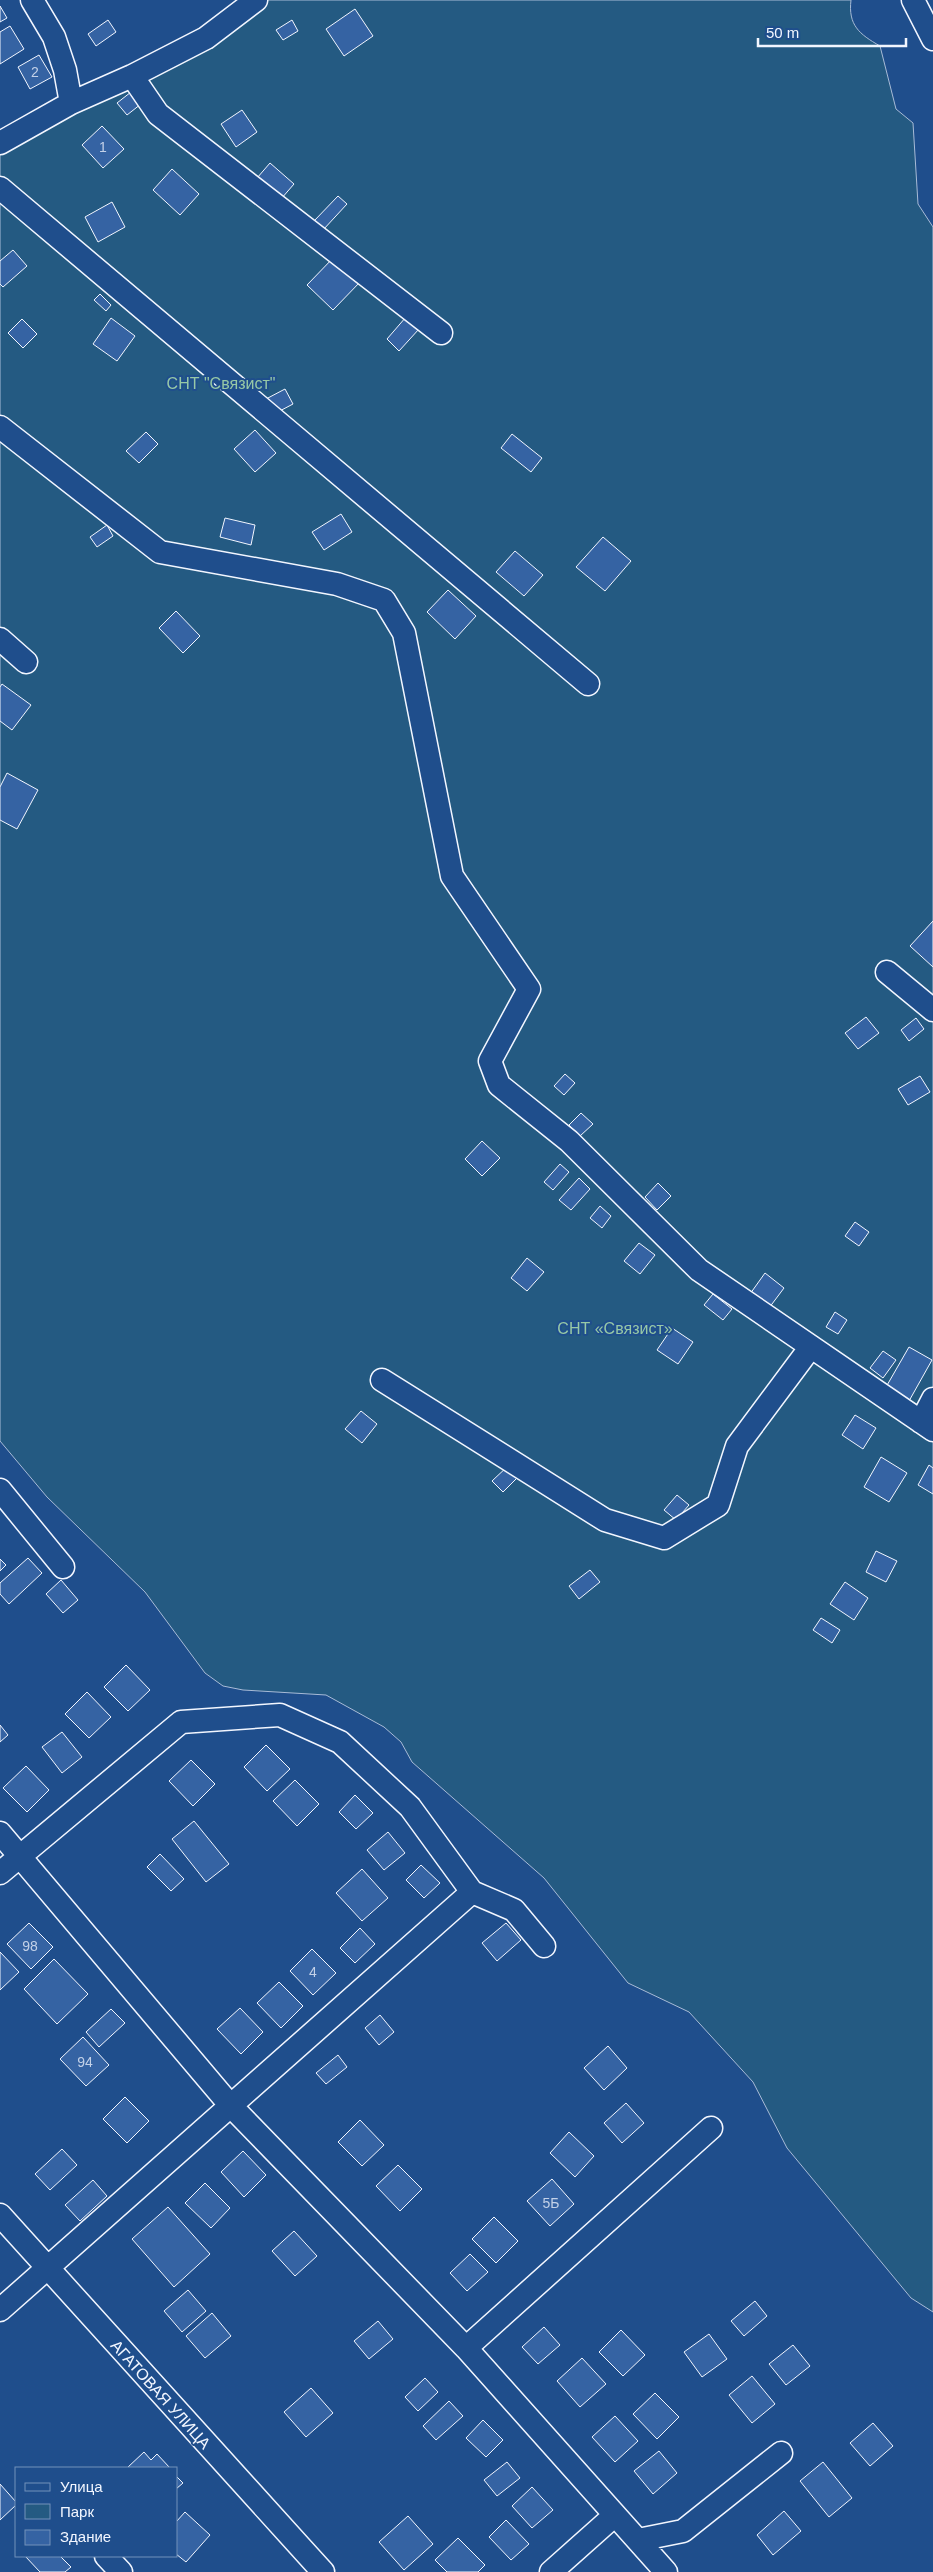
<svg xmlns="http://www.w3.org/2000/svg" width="933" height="2572" font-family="Arial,sans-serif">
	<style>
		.green { fill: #245a82; stroke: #a8bbd7 }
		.building { fill: #3563a3; stroke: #f2f6ff }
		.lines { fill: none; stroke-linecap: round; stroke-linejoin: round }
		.minor-casing { stroke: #f2f6ff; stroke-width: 25 }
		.minor { stroke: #1f4e8c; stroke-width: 22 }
		.labels { text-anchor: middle; stroke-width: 4; stroke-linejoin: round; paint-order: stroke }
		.number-label { font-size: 14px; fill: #c3d1e8 }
		.park-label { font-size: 16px; fill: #97c8a6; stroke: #1f4e8c }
		.street-label { font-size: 16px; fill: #f2f6ff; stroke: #1f4e8c }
	</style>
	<rect width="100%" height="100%" fill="#1f4e8c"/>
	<path class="green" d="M254 0H851C848 25 859 34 880 46L896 109 913 123 918 204 933 227V2312L911 2298 787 2148 753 2082 689 2012 628 1983 544 1878 412 1762 401 1742 384 1727 326 1695 243 1690 223 1686 205 1673 145 1592 47 1497 0 1441V137Z"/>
	<path class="building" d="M0 6 7 18 0 22Z
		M355 9 373 36 344 56 326 29Z
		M108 20 116 32 96 46 88 34Z
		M292 20 298 31 283 40 276 30Z
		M10 26 24 49 0 64V32Z
		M39 55 52 77 30 89 18 67Z
		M131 92 141 104 127 115 117 103Z
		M242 110 257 132 236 147 221 124Z
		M102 126 124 149 103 168 82 145Z
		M270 163 294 184 281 199 257 178Z
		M172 169 199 194 180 215 153 190Z
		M338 196 347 204 323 230 314 221Z
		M112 202 125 227 98 242 85 217Z
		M13 250 27 266 3 287 0 284V261Z
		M335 256 361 281 333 310 307 285Z
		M100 294 111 305 106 311 94 300Z
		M406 317 419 329 399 351 387 339Z
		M111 318 135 336 117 361 93 344Z
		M22 319 37 334 23 348 8 333Z
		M285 389 293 404 274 414 266 399Z
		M255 430 276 453 255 472 234 449Z
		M146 432 158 444 139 463 126 451Z
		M512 434 542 458 531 472 501 448Z
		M341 514 352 532 324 550 312 532Z
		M225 518 255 525 251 545 220 537Z
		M107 525 113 536 97 547 90 537Z
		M603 537 631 561 605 591 576 567Z
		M515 551 543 575 524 596 496 572Z
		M448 590 476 616 455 639 427 612Z
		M176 611 200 636 183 653 159 628Z
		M2 684 31 705 12 730 0 721V687Z
		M7 773 38 790 17 829 0 820V787Z
		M933 921V967L910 946Z
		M866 1017 879 1033 858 1049 845 1033Z
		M916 1018 924 1029 909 1041 901 1030Z
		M565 1074 575 1083 564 1095 554 1086Z
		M920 1076 930 1092 908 1105 898 1089Z
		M581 1113 593 1124 580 1136 569 1125Z
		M482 1141 500 1158 482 1176 465 1159Z
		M560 1164 569 1172 553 1190 544 1182Z
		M579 1178 590 1189 571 1210 559 1200Z
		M658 1183 671 1196 657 1210 645 1197Z
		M600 1206 611 1216 602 1228 590 1218Z
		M855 1222 869 1232 859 1246 845 1236Z
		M639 1243 655 1255 640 1274 624 1261Z
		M527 1258 544 1272 527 1291 511 1278Z
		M765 1273 784 1288 769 1308 750 1294Z
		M713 1294 732 1309 723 1320 704 1305Z
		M835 1312 847 1320 838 1334 826 1327Z
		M672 1328 693 1342 678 1364 657 1350Z
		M909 1347 932 1360 909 1401 886 1387Z
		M883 1351 896 1360 883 1378 870 1368Z
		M361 1411 377 1424 362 1443 345 1429Z
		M855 1415 876 1428 863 1449 842 1435Z
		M881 1457 907 1473 889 1502 864 1487Z
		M509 1465 519 1476 503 1492 492 1481Z
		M929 1465 933 1468V1494L918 1485Z
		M677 1495 689 1505 676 1520 664 1510Z
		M876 1551 897 1561 886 1582 866 1572Z
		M28 1558 42 1573 9 1604 0 1594V1583Z
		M0 1559 6 1565 0 1571Z
		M590 1570 600 1582 579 1599 569 1586Z
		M61 1580 78 1600 63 1613 46 1594Z
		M845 1582 868 1598 854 1620 830 1604Z
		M821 1618 840 1630 832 1643 813 1630Z
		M126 1665 150 1690 128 1711 104 1687Z
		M87 1692 111 1717 89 1738 65 1714Z
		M0 1725 8 1735 0 1742Z
		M62 1732 82 1757 62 1773 42 1747Z
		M266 1745 290 1769 267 1791 244 1767Z
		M191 1760 215 1784 193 1806 169 1781Z
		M26 1766 49 1790 27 1812 3 1788Z
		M295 1780 319 1804 297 1826 273 1801Z
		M355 1795 373 1813 356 1829 339 1812Z
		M194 1821 229 1864 206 1882 172 1839Z
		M388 1832 405 1853 384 1870 367 1850Z
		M160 1854 184 1879 171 1891 147 1867Z
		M421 1865 440 1883 424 1898 406 1880Z
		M362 1869 388 1898 362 1921 336 1893Z
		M29 1923 53 1947 31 1969 7 1944Z
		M506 1923 521 1940 497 1961 482 1943Z
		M360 1928 375 1944 355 1963 340 1948Z
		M312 1949 336 1973 313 1995 290 1971Z
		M0 1952 19 1972 0 1990Z
		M54 1959 88 1994 57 2024 24 1989Z
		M279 1982 303 2006 281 2028 257 2003Z
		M240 2008 263 2032 241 2054 217 2029Z
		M111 2009 125 2023 99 2047 86 2032Z
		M380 2015 394 2032 379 2045 365 2028Z
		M83 2037 109 2065 86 2086 60 2059Z
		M608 2046 627 2068 604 2090 584 2068Z
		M338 2055 347 2067 326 2084 316 2073Z
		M125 2097 149 2121 127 2143 103 2119Z
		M626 2103 644 2123 622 2143 604 2123Z
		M360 2120 384 2145 362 2166 338 2142Z
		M569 2132 594 2156 575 2177 550 2153Z
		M62 2149 77 2165 50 2190 35 2174Z
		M243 2151 266 2175 244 2197 221 2172Z
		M398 2165 422 2189 400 2211 376 2186Z
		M552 2179 574 2204 550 2226 527 2201Z
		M93 2180 107 2196 80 2221 65 2205Z
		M205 2183 230 2208 211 2228 185 2203Z
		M168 2207 210 2254 174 2287 132 2239Z
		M494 2217 518 2241 496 2263 472 2239Z
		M294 2231 317 2256 295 2276 272 2251Z
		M470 2254 488 2272 467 2291 450 2273Z
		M188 2290 206 2311 182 2332 164 2311Z
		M755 2301 767 2316 744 2336 731 2321Z
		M212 2313 231 2336 205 2358 186 2336Z
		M378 2321 393 2339 369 2359 354 2341Z
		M544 2327 560 2345 538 2364 522 2347Z
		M621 2330 645 2355 623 2376 599 2352Z
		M709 2334 727 2359 702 2377 684 2352Z
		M793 2345 810 2366 786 2385 769 2364Z
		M582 2358 606 2384 580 2407 557 2381Z
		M752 2376 775 2404 752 2423 729 2395Z
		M425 2378 438 2392 418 2411 405 2397Z
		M311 2388 333 2413 306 2437 284 2412Z
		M655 2393 679 2417 657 2439 633 2414Z
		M449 2401 463 2416 436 2440 423 2426Z
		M615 2416 638 2441 615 2462 592 2437Z
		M483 2420 503 2440 486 2457 466 2438Z
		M873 2423 893 2446 870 2466 850 2443Z
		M659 2451 677 2473 653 2494 634 2471Z
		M144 2452 151 2460 157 2454 170 2468H127Z
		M507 2462 520 2478 497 2496 484 2480Z
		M823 2462 852 2498 829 2517 800 2481Z
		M176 2476 183 2483 176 2489Z
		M0 2484 16 2502V2505L0 2520Z
		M532 2487 553 2510 532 2528 512 2506Z
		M784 2511 801 2531 773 2555 757 2535Z
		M185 2512 210 2535 186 2562 176 2554V2522Z
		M408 2516 433 2544 404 2570 379 2542Z
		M506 2520 529 2544 511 2560 489 2537Z
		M458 2538 485 2565 478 2572H447L435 2560Z
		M25 2556H60L71 2567 65 2572H40Z"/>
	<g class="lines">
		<g class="minor-casing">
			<path id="minor" d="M32 0 54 37 65 70 71 103
				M913 0 933 39
				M132 76 158 114 441 333
				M0 143 71 103 132 76 206 38 256 0
				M0 188 588 684
				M0 427 160 552 337 584 384 600 404 633 452 876 529 989 490 1061 499 1085 569 1141 699 1270 933 1430
				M0 639 26 662
				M887 972 933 1010
				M382 1380 605 1520 664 1538 718 1505 737 1446 810 1348
				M921 1422 933 1399
				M0 1490 63 1567
				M0 1833 230 2105 466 2348 666 2572
				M0 1873 181 1722 280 1715 340 1742 410 1807 472 1892 514 1910 544 1946
				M0 2215 323 2572
				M0 2310 472 1892
				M466 2348 711 2128
				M638 2540 683 2531 781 2453
				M106 2556 121 2572
				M551 2572 615 2515"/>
		</g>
		<use href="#minor" class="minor"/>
	</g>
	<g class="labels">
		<g class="number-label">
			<text x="35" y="77">2</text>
			<text x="103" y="152">1</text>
			<text x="30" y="1951">98</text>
			<text x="313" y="1977">4</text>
			<text x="85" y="2067">94</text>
			<text x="551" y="2208">5Б</text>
		</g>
		<g class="park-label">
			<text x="221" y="389">СНТ "Связист"</text>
			<text x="615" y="1334">СНТ «Связист»</text>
		</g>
		<g class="street-label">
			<text transform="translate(161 2394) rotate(48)" y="6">АГАТОВАЯ УЛИЦА</text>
		</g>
	</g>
	<rect x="15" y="2467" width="162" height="90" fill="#1f4e8c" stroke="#7391ba"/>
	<rect x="25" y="2483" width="25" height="8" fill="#1f4e8c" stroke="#7391ba"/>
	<text x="60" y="2492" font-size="15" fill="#f2f6ff">Улица</text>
	<rect x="25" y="2504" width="25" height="15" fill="#245a82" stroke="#7391ba"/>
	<text x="60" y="2517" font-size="15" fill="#f2f6ff">Парк</text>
	<rect x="25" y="2530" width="25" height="15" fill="#3563a3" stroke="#7391ba"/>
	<text x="60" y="2542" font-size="15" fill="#f2f6ff">Здание</text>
	<path d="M758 38v8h148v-8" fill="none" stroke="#f2f6ff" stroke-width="2.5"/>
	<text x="766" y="38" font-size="15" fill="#f2f6ff" stroke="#1f4e8c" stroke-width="4" paint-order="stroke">50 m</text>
</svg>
